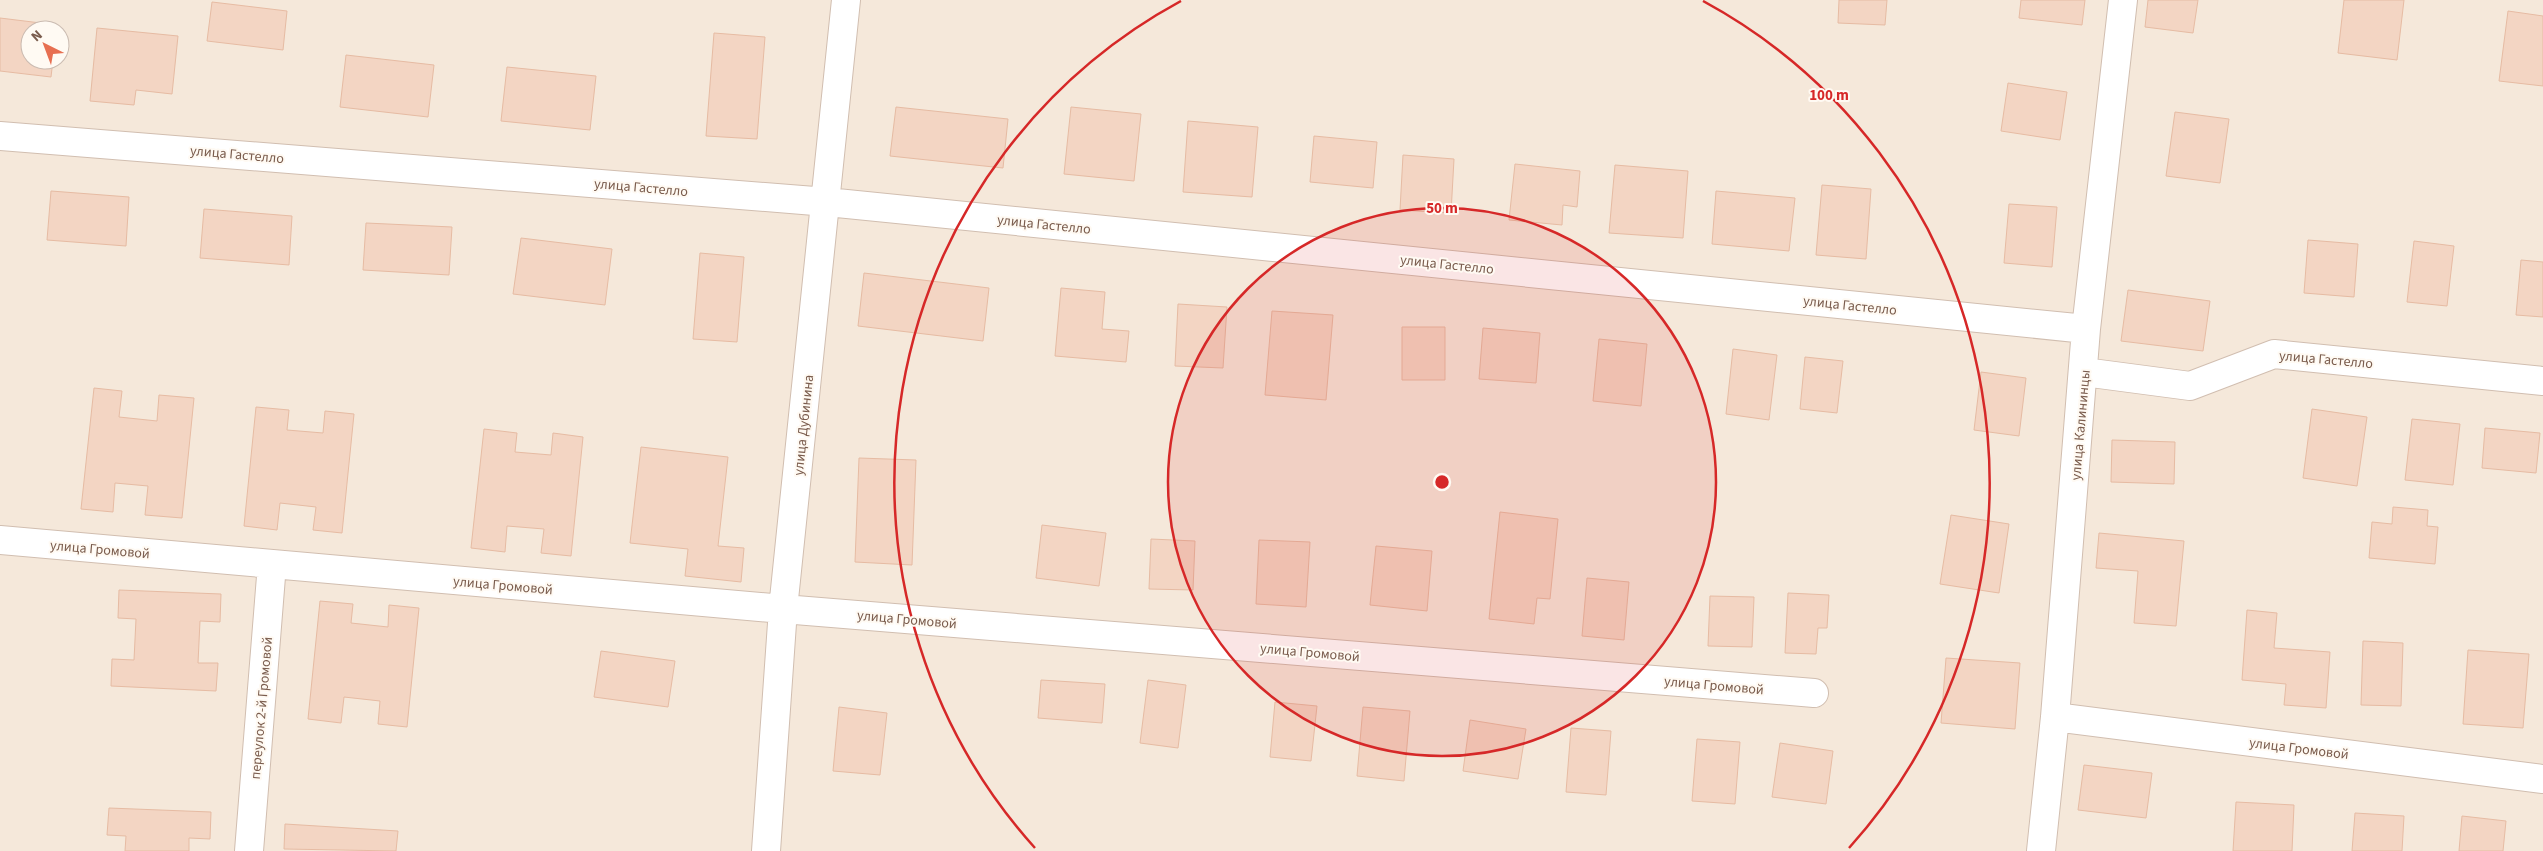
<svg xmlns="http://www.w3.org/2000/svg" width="2543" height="851" font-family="'Source Sans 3',sans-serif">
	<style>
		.residential { fill: #f5e8da; fill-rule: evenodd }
		.building { fill: #f3d5c3; stroke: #e6bba3 }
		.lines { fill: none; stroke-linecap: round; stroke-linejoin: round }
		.minor-casing { stroke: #d1beb0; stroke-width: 30 }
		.minor { stroke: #fff; stroke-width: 28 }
		.ring { fill: none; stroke: #d62828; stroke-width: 2.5 }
		.labels { text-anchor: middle; stroke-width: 4; stroke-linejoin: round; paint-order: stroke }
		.street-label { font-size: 14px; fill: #7a5c4d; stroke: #fffaf3 }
		.centre { fill: #d62828; stroke: #fffaf3; stroke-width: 2.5 }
		.ring-label { font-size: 15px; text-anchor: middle; font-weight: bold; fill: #d62828; stroke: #fffaf3; stroke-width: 4; stroke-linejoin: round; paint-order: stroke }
	</style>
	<rect width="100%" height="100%" fill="#fdf6ec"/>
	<path class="residential" d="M0 0H2543V851H0ZM30 30H60V60H30Z"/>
	<path class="building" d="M1839 0H1887L1885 25 1838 23Z
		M2021 0H2085L2082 25 2019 18Z
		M2148 0H2198L2193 33 2145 27Z
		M2344 0H2404L2397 60 2338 53Z
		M212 2 287 11 283 50 207 41Z
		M2508 11 2543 16V86L2499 81Z
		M0 18 57 25V30H30V60H53L51 77 0 71Z
		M97 28 178 36 172 94 136 90 134 105 90 101Z
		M714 33 765 37 757 139 706 136Z
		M346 55 434 65 428 117 340 107Z
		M507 67 596 76 590 130 501 121Z
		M2008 83 2067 92 2060 140 2001 131Z
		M896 107 1008 119 1003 168 890 156Z
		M1071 107 1141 114 1134 181 1064 174Z
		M2175 112 2229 119 2220 183 2166 176Z
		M1188 121 1258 127 1252 197 1183 192Z
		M1314 136 1377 142 1373 188 1310 182Z
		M1403 155 1454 159 1451 213 1400 210Z
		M1515 164 1580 171 1577 207 1563 205 1562 225 1509 220Z
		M1615 165 1688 171 1683 238 1609 233Z
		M1822 185 1871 189 1866 259 1816 255Z
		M51 191 129 197 126 246 47 240Z
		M1716 191 1795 198 1789 251 1712 244Z
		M2009 204 2057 207 2052 267 2004 263Z
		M204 209 292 216 289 265 200 258Z
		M366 223 452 227 449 275 363 270Z
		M521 238 612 249 605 305 513 294Z
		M2308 240 2358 244 2354 297 2304 293Z
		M2414 241 2454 246 2447 306 2407 302Z
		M700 253 744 257 737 342 693 339Z
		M2521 260 2543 262V317L2516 315Z
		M864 273 989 288 983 341 858 326Z
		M1061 288 1105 292 1102 329 1129 331 1126 362 1055 356Z
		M2128 290 2210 301 2203 351 2121 341Z
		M1178 304 1227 307 1223 368 1175 366Z
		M1272 311 1333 315 1326 400 1265 395Z
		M1402 327H1445V380H1402Z
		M1483 328 1540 333 1536 383 1479 379Z
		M1599 339 1647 344 1641 406 1593 401Z
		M1733 349 1777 355 1769 420 1726 414Z
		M1805 357 1843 361 1837 413 1800 409Z
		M1981 372 2026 378 2019 436 1974 430Z
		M94 388 122 391 119 417 157 421 159 395 194 398 182 518 145 515 148 486 115 483 113 512 81 509Z
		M256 407 289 410 287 430 323 433 325 411 354 414 342 533 313 530 316 507 280 503 277 530 244 526Z
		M2312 409 2367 417 2357 486 2303 478Z
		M2412 419 2460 424 2453 485 2405 480Z
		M2485 428 2540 433 2536 473 2482 468Z
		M484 429 517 433 515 452 551 455 553 433 583 437 571 556 541 553 544 529 507 526 505 552 471 548Z
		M2112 440 2175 442 2174 484 2111 482Z
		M641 447 728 457 718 546 744 548 741 582 685 576 688 549 630 543Z
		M859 458 916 460 912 565 855 562Z
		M2393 507 2428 510 2427 526 2438 527 2435 564 2369 558 2372 522 2392 524Z
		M1500 512 1558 519 1550 599 1537 598 1534 624 1489 619Z
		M1951 515 2009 524 1999 593 1940 584Z
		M1042 525 1106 533 1099 586 1036 578Z
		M2099 533 2184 541 2176 626 2134 623 2138 571 2096 568Z
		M1151 539 1195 541 1193 590 1149 589Z
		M1259 540 1310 542 1306 607 1256 604Z
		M1376 546 1432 551 1427 611 1370 605Z
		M1587 578 1629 582 1624 640 1582 636Z
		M119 590 221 594 220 622 200 621 198 663H218L216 691 111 686 112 659 134 660 136 619 118 618Z
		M1788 593 1829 595 1827 628H1818L1816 654 1785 653Z
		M1710 596 1754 597 1752 647 1708 646Z
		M320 601 353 604 351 623 388 627 389 605 419 608 407 727 378 724 380 701 344 697 341 723 308 719Z
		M2247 610 2277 613 2274 648 2330 652 2326 708 2284 705 2286 684 2242 680Z
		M2363 641 2403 643 2401 706 2361 705Z
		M2468 650 2529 654 2523 728 2463 724Z
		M601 651 675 661 668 707 594 697Z
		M1946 658 2020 663 2015 729 1941 723Z
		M1041 680 1105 684 1102 723 1038 718Z
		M1148 680 1186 685 1178 748 1140 743Z
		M1275 702 1317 706 1311 761 1270 757Z
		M839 707 887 713 880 775 833 771Z
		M1363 707 1410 711 1404 781 1357 776Z
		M1470 720 1526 729 1518 779 1463 771Z
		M1571 728 1611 731 1606 795 1566 792Z
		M1697 739 1740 742 1735 804 1692 801Z
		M1780 743 1833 751 1826 804 1772 797Z
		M2084 765 2152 773 2146 818 2078 810Z
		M2236 802 2294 805 2292 851H2233Z
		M109 808 211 812 210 839 189 838V851H125L126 836 107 835Z
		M2355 813 2404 816 2402 851H2352Z
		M2462 816 2506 821 2503 851H2459Z
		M285 824 398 831 396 851 284 849Z"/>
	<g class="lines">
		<g class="minor-casing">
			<path id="minor" d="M0 136 827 202 2086 329
				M2084 372 2190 386 2274 354 2543 381
				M0 540 783 609 1814 693
				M2055 717 2543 779
				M249 851 272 564
				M766 851 783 609 846 0
				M2041 851 2055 717 2086 329 2123 0"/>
		</g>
		<use href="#minor" class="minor"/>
	</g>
	<circle cx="1442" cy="482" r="274" fill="#d62828" fill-opacity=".12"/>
	<g class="ring">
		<circle cx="1442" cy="482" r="274"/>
		<path d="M1035 848A547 547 0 0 1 1181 1M1703 1A547 547 0 0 1 1849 848"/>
	</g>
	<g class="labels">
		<g class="street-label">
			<text transform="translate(237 154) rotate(5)" y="5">улица Гастелло</text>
			<text transform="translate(641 187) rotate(5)" y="5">улица Гастелло</text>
			<text transform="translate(1044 224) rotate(6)" y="5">улица Гастелло</text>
			<text transform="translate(1447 264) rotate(6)" y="5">улица Гастелло</text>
			<text transform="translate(1850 305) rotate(6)" y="5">улица Гастелло</text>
			<text transform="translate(2326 359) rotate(5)" y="5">улица Гастелло</text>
			<text transform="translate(803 425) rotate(-84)" y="5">улица Дубинина</text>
			<text transform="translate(2080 425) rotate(-85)" y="5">улица Калининцы</text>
			<text transform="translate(100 549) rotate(5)" y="5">улица Громовой</text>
			<text transform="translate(503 585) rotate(5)" y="5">улица Громовой</text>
			<text transform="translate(907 619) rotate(5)" y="5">улица Громовой</text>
			<text transform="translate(1310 652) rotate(5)" y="5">улица Громовой</text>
			<text transform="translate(1714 685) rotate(5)" y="5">улица Громовой</text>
			<text transform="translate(261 708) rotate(-85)" y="5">переулок 2-й Громовой</text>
			<text transform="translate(2299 748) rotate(7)" y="5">улица Громовой</text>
		</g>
	</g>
	<circle cx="1442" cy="482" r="8" class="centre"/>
	<g class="ring-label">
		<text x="1829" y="100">100 m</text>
		<text x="1442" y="213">50 m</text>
	</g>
	<g transform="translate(45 45) rotate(318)"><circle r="24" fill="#fffaf3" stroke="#cabbb1"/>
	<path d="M0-4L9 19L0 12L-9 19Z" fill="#e76f51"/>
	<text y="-8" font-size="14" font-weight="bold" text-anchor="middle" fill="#7a5c4d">N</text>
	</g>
</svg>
